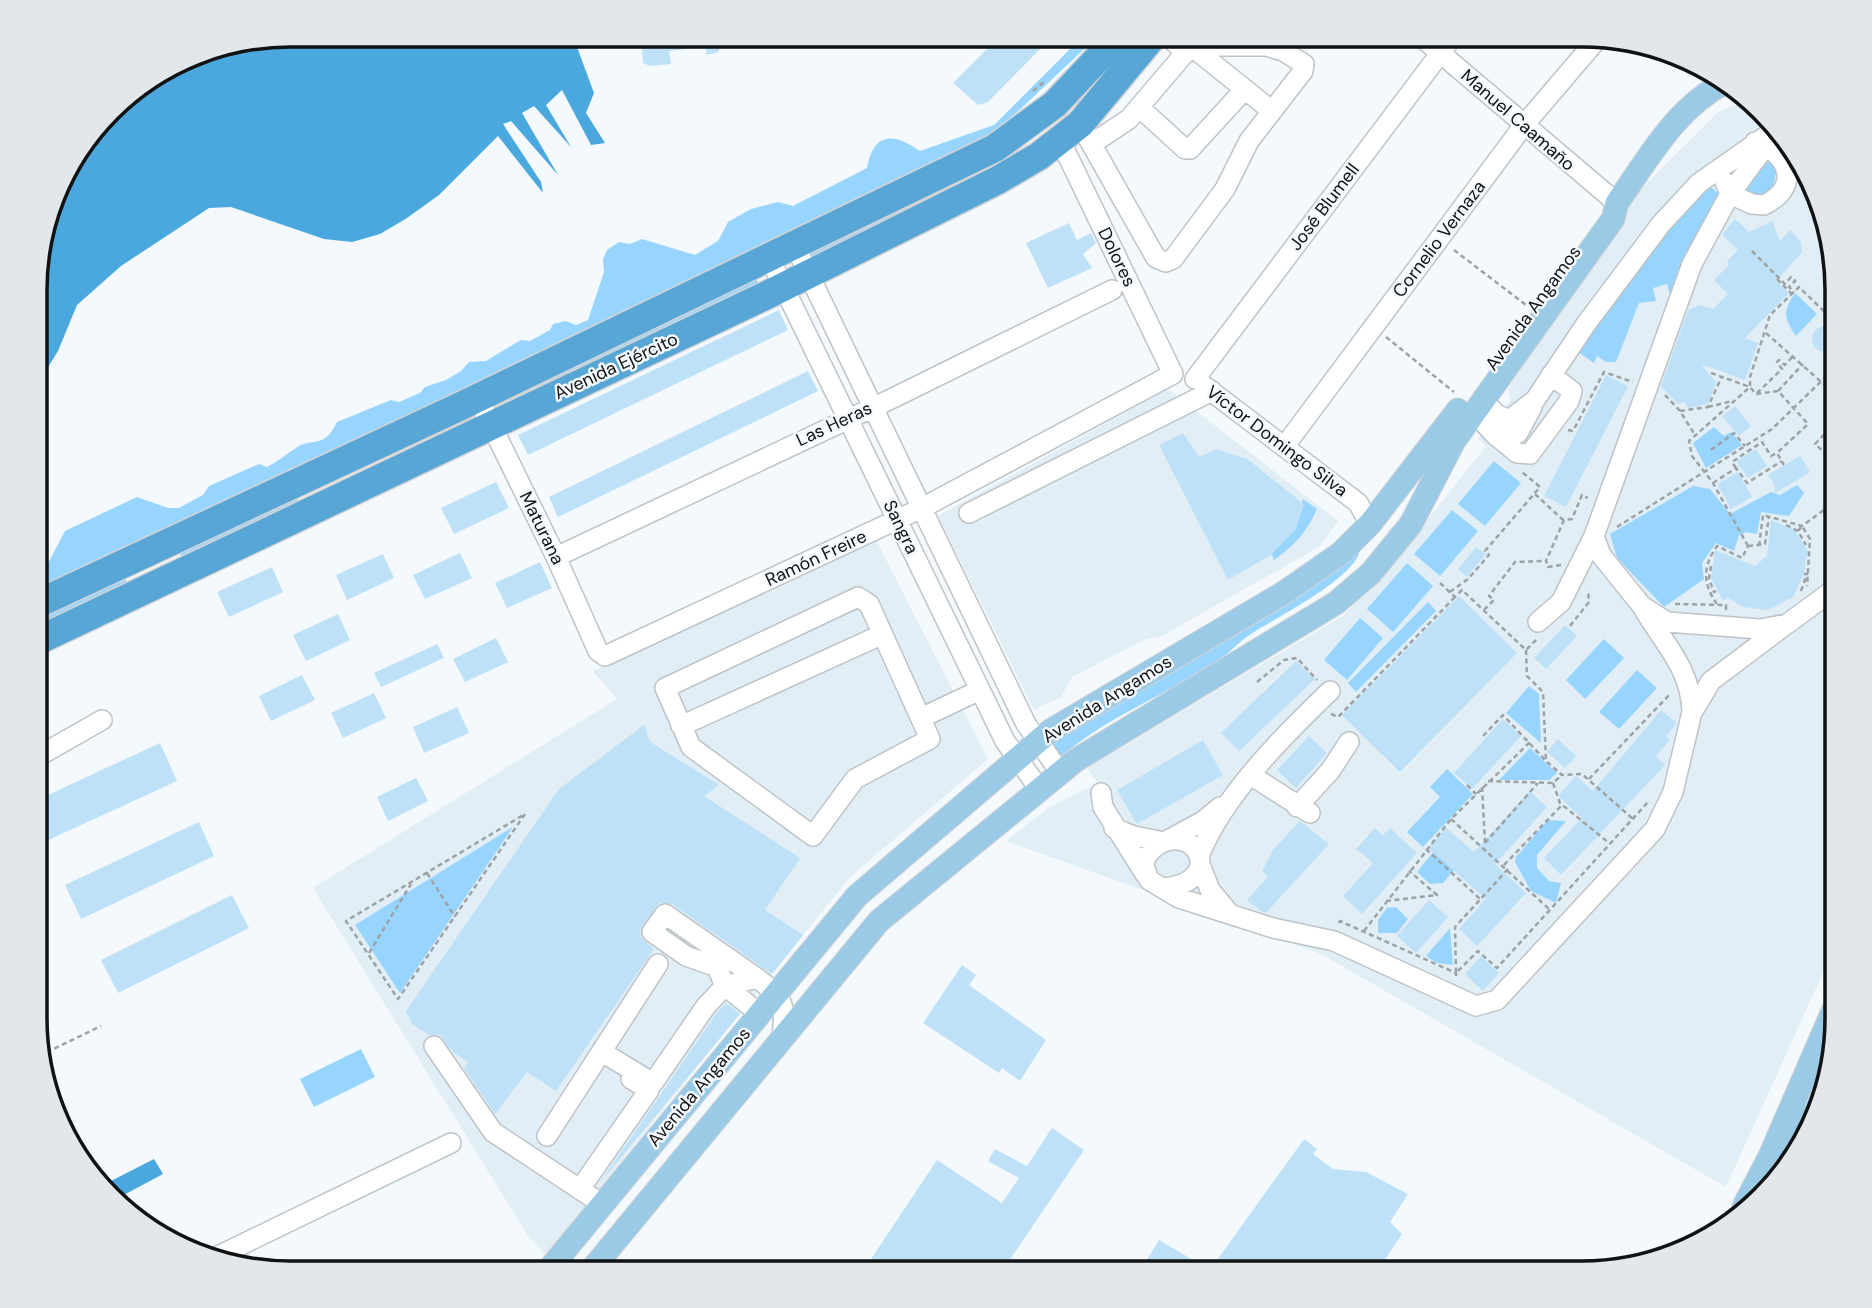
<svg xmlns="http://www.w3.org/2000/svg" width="1872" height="1308" font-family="'DM Sans',sans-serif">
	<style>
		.built { fill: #e1eef6 }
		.green { fill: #97d5fe }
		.water { fill: #4ba8de }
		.building { fill: #bfe1f7 }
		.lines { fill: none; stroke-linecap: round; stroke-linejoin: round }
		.minor-casing { stroke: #bdc3c7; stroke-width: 22 }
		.major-casing { stroke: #d4d4d5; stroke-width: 25 }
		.highway-casing { stroke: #d4d4d5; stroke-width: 31 }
		.path { stroke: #9da2a5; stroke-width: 2.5; stroke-dasharray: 5 3.5; stroke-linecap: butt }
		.minor { stroke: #fff; stroke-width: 19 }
		.major { stroke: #9acae6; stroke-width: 23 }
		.highway { stroke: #57a6d6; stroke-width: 28 }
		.labels { text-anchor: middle; stroke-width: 5; stroke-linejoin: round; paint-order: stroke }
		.street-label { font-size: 18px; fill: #101213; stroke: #f3f9fd }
		.rim { fill: none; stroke: #101213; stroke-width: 3.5 }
	</style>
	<rect width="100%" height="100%" fill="#f3f9fd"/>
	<path class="built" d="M1748 100 1811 177 1836 274V944L1726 1187 1321 954 1006 841 1048 808 1098 783 1087 768 1344 615 1398 557 1486 446 1478 438 1511 400 1508 390 1511 383 1640 190 1718 112Z
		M1168 389 1338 521 1319 547 1160 637 1146 639 1072 677 1061 697 1034 710 938 516Z
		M874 536 988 759 850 877 546 1255 528 1236 313 888 617 699 593 671Z"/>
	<path class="green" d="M1084 35H1099L994 134 37 597V575L43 573 65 531 137 497 168 508H179L203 495 209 486 259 464 267 467C278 461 286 455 296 448 313 436 323 451 337 422L391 400 399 402 420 393 425 387 446 380 461 371 469 362 486 361 521 340 530 341 550 330 553 324 566 321 576 325 588 320 604 272 603 259 607 250 619 242 630 244 642 239 695 255 718 241 728 222 751 209 778 202 793 206 867 168C874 131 894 133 920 151L994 125Z
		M1771 158 1777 169 1772 190 1760 198 1742 192Z
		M949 180 955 190 808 262 803 252Z
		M1711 187 1720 195 1671 298 1667 284 1653 288 1656 301 1639 303 1616 362H1606L1597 356 1594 363 1578 352 1625 284 1668 228 1704 189Z
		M755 277 759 284 512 405 508 398Z
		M1795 293 1817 314 1796 336C1783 317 1783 311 1795 293Z
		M1714 427 1724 436 1731 432 1742 445 1706 468 1693 443Z
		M1494 461 1521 483 1485 526 1458 504Z
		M1797 485 1804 493 1789 516 1761 512 1757 534 1746 532 1739 535 1734 551 1716 543 1702 563 1704 579 1664 607 1617 558 1610 534 1693 486 1710 489 1730 514 1771 492 1780 495Z
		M296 496 301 506 184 562 179 552Z
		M1303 499 1317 509C1307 532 1294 546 1274 560L1269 548 1298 515Z
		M1452 510 1478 531 1440 576 1414 554Z
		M1360 546C1363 575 1273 619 1251 634 1238 642 1230 653 1218 661 1167 695 1108 716 1062 756L1057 755 1052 746 1054 740Z
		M1407 563 1433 586 1393 632 1367 609Z
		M123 575 129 586 37 629V617Z
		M1428 602 1436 611 1356 692 1348 683Z
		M1360 618 1383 638 1347 680 1324 660Z
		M1604 639 1624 658 1585 699 1566 680Z
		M1637 670 1657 688 1619 729 1599 712Z
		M1529 686 1539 694 1541 743 1506 713Z
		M1530 748 1557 773 1549 780H1499Z
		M1447 769 1473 794 1423 847 1407 832 1440 797 1430 787Z
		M1548 820 1566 821 1537 855V868L1549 881 1561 883 1556 903 1531 891 1515 862 1516 857Z
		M513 827 400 993 355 925Z
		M1434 851 1455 869 1443 883 1430 884 1417 872Z
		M1396 907 1408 919 1397 933H1378V920L1387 908Z
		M1450 928 1453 965 1437 963 1426 956Z
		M1836 1013V1034L1823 1100 1819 1109 1796 1108Z
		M361 1049 375 1077 314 1107 300 1079Z"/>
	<path class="water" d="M290 35H576L574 39 594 93 586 113 605 143 591 145 562 90 546 105 571 147 534 106 522 113 558 175 511 121 503 124 541 182 543 193 498 136 439 195 407 218 380 234 352 242 324 239 231 207 209 208 121 266 77 305 58 351 37 385V257L61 177 122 99 193 54Z
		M154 1159 163 1174 120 1197 111 1181Z"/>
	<path class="building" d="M641 35H737V44L719 46V52L707 55 705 47 669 51 671 64 650 66 643 63Z
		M1001 35H1054L988 102 978 105 953 83Z
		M1735 219 1749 232 1772 221 1780 241 1790 230 1801 242 1802 252 1776 281 1789 293 1745 338 1758 343 1745 380 1701 364 1716 382 1708 404 1688 408 1684 402 1678 404 1661 386 1688 310 1699 305 1713 309 1728 294 1714 280 1729 265 1727 261 1738 250 1722 235Z
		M1069 223 1077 240 1091 233 1096 243 1083 254 1092 268 1048 288 1026 243Z
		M779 310 788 330 528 455 518 435Z
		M1812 339a13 13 0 1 1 26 0a13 13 0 1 1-26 0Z
		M808 371 818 391 558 517 549 497Z
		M1606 375 1628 386 1566 507 1544 496Z
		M1735 406 1751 426 1739 436 1722 416Z
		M1183 433 1199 457 1216 449 1247 459 1304 504 1296 529 1271 555 1228 580 1159 445Z
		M1756 449 1767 466 1748 478 1736 461Z
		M1800 456 1810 472 1774 494 1775 485 1768 475Z
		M1738 472 1752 497 1731 509 1717 484Z
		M496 482 509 508 454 534 441 508Z
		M1771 520 1795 530 1810 555 1806 557 1804 574 1793 597 1768 610 1743 607 1728 598 1723 601 1711 578 1715 550 1755 566 1767 556Z
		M1476 547 1486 554 1467 577 1458 569Z
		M460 553 472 578 425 599 413 575Z
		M383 554 394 578 347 600 336 575Z
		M540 562 552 588 507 608 495 583Z
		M272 567 283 592 229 617 217 592Z
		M1459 596 1517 653 1400 772 1342 715Z
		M338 614 350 640 306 661 293 635Z
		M1565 625 1577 636 1546 669 1534 658Z
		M496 638 508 662 465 682 453 659Z
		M437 644 444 658 381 687 374 673Z
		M1296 661 1315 679 1239 751 1221 733Z
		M302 675 315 700 271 721 259 696Z
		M374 693 386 718 343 738 331 713Z
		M457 707 469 733 424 753 413 727Z
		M1661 710 1677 723 1666 736 1670 740 1656 756 1665 765 1561 875 1544 858 1582 818 1558 796 1576 776 1593 791Z
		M1503 719 1521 736 1472 789 1454 773Z
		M644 725 650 742 719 785 704 796 800 858 765 910 803 935 772 974 672 904 659 903 640 930 641 938 654 949 556 1091 527 1072 495 1114 464 1068 468 1062 453 1052 440 1035H429L412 1024 406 1011 559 789Z
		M1309 736 1327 753 1296 788 1277 770Z
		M1558 739 1576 756 1565 768 1547 752Z
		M1203 740 1223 775 1137 824 1117 790Z
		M160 743 177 781 44 842 37 828V800Z
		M416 778 428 801 388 821 377 797Z
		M1530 791 1547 807 1495 864 1526 893 1477 946 1459 929 1486 899 1428 848 1446 828 1474 852Z
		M1300 821 1329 844 1266 913 1262 912 1247 900 1268 877 1262 871 1273 850Z
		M199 822 214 856 81 919 65 885Z
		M1375 828 1383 835 1390 828 1417 853 1362 914 1343 896 1373 863 1356 849Z
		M232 895 249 928 118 993 101 960Z
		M1429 900 1448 917 1416 953 1397 936Z
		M1481 956 1499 973 1483 991 1465 974Z
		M962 965 976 975 969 985 1046 1040 1020 1081 1002 1068 999 1073 923 1023Z
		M726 1003 740 1014 599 1184 716 1014Z
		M1052 1128 1084 1150 1001 1273H877L867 1265 937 1160 1002 1203 1019 1178 988 1161 995 1149 1027 1166Z
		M1304 1139 1317 1149 1313 1154 1333 1169 1366 1172 1408 1194 1390 1222 1402 1234 1376 1273H1139L1159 1240 1210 1270Z"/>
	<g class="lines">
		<g class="minor-casing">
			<path id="minor" d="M1167 35 1186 53
				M1419 35 1617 203
				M1191 46 1272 111
				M1139 107 1185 149H1190L1245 89
				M1080 124 1156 258 1166 262 1173 259 1225 189 1249 141 1303 71 1304 64 1283 51 1266 46H1191L1129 119 1093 143
				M1775 133 1730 194 1692 264 1594 536 1601 555 1629 590 1642 606 1667 622 1760 629 1787 624 1836 588
				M1060 140 1173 374
				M1725 182 1730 194 1752 204 1764 205C1801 187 1790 154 1755 142
				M795 246 1026 724 1060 772
				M770 259 1005 741 1040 790
				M1195 379 1454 35
				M1203 385 1358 503 1370 524
				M478 398 556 557 598 651 605 656 922 508 1173 374
				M1484 401 1496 414 1509 420 1535 400 1586 324 1661 224 1699 183 1769 134
				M1475 413 1494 434 1509 438 1518 433 1532 407
				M1494 434 1517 453 1530 454 1569 401 1572 391 1551 375
				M1284 447 1524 125 1600 36
				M969 513 1212 391
				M556 557 891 399 1112 290
				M858 597 869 604 930 739 855 779 813 836 691 747 665 688Z
				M1538 622 1561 602 1594 536
				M1693 711 1711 681 1784 626
				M923 717 980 690
				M681 726 883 634
				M37 757 102 720
				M1252 776 1310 813
				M1101 793 1103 807 1145 874
				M1297 807 1330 771 1349 742
				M1114 828 1134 836 1164 842
				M1168 840 1203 821 1220 807
				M1200 854C1223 796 1285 734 1330 691
				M1201 867 1210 890 1230 914
				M1165 888C1229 880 1193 818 1154 848 1148 853 1144 858 1144 866L1149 880 1179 898 1273 928 1334 941 1476 1006 1497 1000 1655 829 1673 792 1692 712C1691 668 1663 643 1642 606
				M757 978 665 914 652 932 686 956 717 967 725 986 760 1014
				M434 1046 493 1132 602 1204
				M602 1052 653 1083 706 1006 725 986 757 978C786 1000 785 1004 782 1038
				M547 1136 658 964
				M580 1189 649 1090 631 1079
				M210 1260 451 1143"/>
		</g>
		<g class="major-casing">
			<path id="major" d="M1786 1136 1800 1118 1816 1115
				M1744 1206 1770 1156 1836 1004
				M546 1273 857 896 1050 731 1285 592 1341 553 1370 524 1458 410
				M589 1273 879 921 1076 760 1336 603 1371 573 1411 524 1454 441 1613 219 1617 203C1648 159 1676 107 1726 82"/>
		</g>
		<g class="highway-casing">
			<path id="highway" d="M37 604 461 406 995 148 1055 104 1120 35
				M37 641 767 295 998 180 1039 156 1080 124 1154 35"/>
		</g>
		<path class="path" d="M1033 91 1044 82
			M1454 250 1526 305
			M1752 251 1785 284 1791 277 1795 281 1789 287 1794 292
			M1777 279 1792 294
			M1766 333 1836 395
			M1386 337 1454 392
			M1711 373 1750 387 1756 394 1778 391 1808 424 1777 453 1784 465
			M1778 391 1803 364
			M1757 393 1782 369 1777 362 1779 360 1785 365 1793 356
			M1665 395 1680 411 1695 435
			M1708 407 1732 401
			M1680 411 1708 407 1721 378
			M1836 422 1815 444 1836 463
			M1568 430 1573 431 1604 372 1633 382
			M1711 450 1734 433 1745 446
			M1826 456 1836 446
			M1832 461 1836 469
			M1736 468 1732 462 1762 442 1771 456 1777 453
			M1836 476V477
			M1713 483 1736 468 1747 483 1782 461
			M1535 494 1563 520
			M1786 525 1798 531 1806 545
			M1617 527 1772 429 1836 367
			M1798 531 1802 526 1810 539 1807 586
			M1748 546 1713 483 1692 456 1689 441 1750 387V377L1770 315 1799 287 1836 323
			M1748 546 1765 544 1769 516
			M1759 546 1763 515 1802 526 1836 501
			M1561 565 1548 567 1546 561 1564 520 1572 519 1582 495 1588 498
			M1711 566 1709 579 1714 592 1716 591
			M1440 583 1455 597 1462 590 1526 650 1537 639
			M1801 591 1807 574H1804
			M1450 592 1468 579 1489 555 1485 551 1540 487 1522 472
			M1675 604 1726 605V610
			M1717 604C1702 583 1703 566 1717 546L1742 558 1748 546
			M1484 610 1494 600 1489 596 1515 562 1545 561
			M1570 626 1589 602 1588 590
			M1526 650 1527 676 1543 692 1546 761 1562 775 1582 774 1633 819
			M1257 682 1284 660 1297 658 1317 680
			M1331 714 1338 717 1455 597
			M1483 736 1503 715 1546 761
			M1589 779 1671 693
			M1488 781 1553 783 1562 775
			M1553 783 1560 803 1609 843
			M1467 785 1476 794
			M1482 787 1485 843
			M525 814 398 999 346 921Z
			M1451 819 1549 909
			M1485 843 1538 783
			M1426 849 1480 899
			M1504 865 1562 805
			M1508 869 1455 927 1456 973 1478 951 1497 968 1648 802
			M427 873 455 917
			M1386 901 1437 895 1409 871
			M1339 923 1340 921 1456 973V976
			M1364 931 1451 819 1530 742
			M369 953 411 884
			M39 1056 101 1026"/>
		<use href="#minor" class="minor"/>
		<use href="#major" class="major"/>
		<use href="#highway" class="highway"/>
	</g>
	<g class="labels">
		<g class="street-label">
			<text transform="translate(1518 120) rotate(41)" y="6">Manuel Caamaño</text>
			<text transform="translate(1324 207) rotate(-53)" y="6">José Blumell</text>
			<text transform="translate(1439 239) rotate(-53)" y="6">Cornelio Vernaza</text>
			<text transform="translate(1117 257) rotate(64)" y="6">Dolores</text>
			<text transform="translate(1533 308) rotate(-54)" y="6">Avenida Angamos</text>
			<text transform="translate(616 366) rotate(-25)" y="6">Avenida Ejército</text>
			<text transform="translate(834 424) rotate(-25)" y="6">Las Heras</text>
			<text transform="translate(1277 441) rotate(37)" y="6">Víctor Domingo Silva</text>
			<text transform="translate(901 527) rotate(64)" y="6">Sangra</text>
			<text transform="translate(542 528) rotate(64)" y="6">Maturana</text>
			<text transform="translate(816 558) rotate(-25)" y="6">Ramón Freire</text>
			<text transform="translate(1107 699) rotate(-32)" y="6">Avenida Angamos</text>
			<text transform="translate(699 1087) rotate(-50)" y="6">Avenida Angamos</text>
		</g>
	</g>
	<path d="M0 0H1872V1308H0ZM290 47H1582A243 243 0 0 1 1825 290V1018A243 243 0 0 1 1582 1261H290A243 243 0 0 1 47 1018V290A243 243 0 0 1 290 47Z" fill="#e1e7ea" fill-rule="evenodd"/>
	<path class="rim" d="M290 47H1582A243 243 0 0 1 1825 290V1018A243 243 0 0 1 1582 1261H290A243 243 0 0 1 47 1018V290A243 243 0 0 1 290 47Z"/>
</svg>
